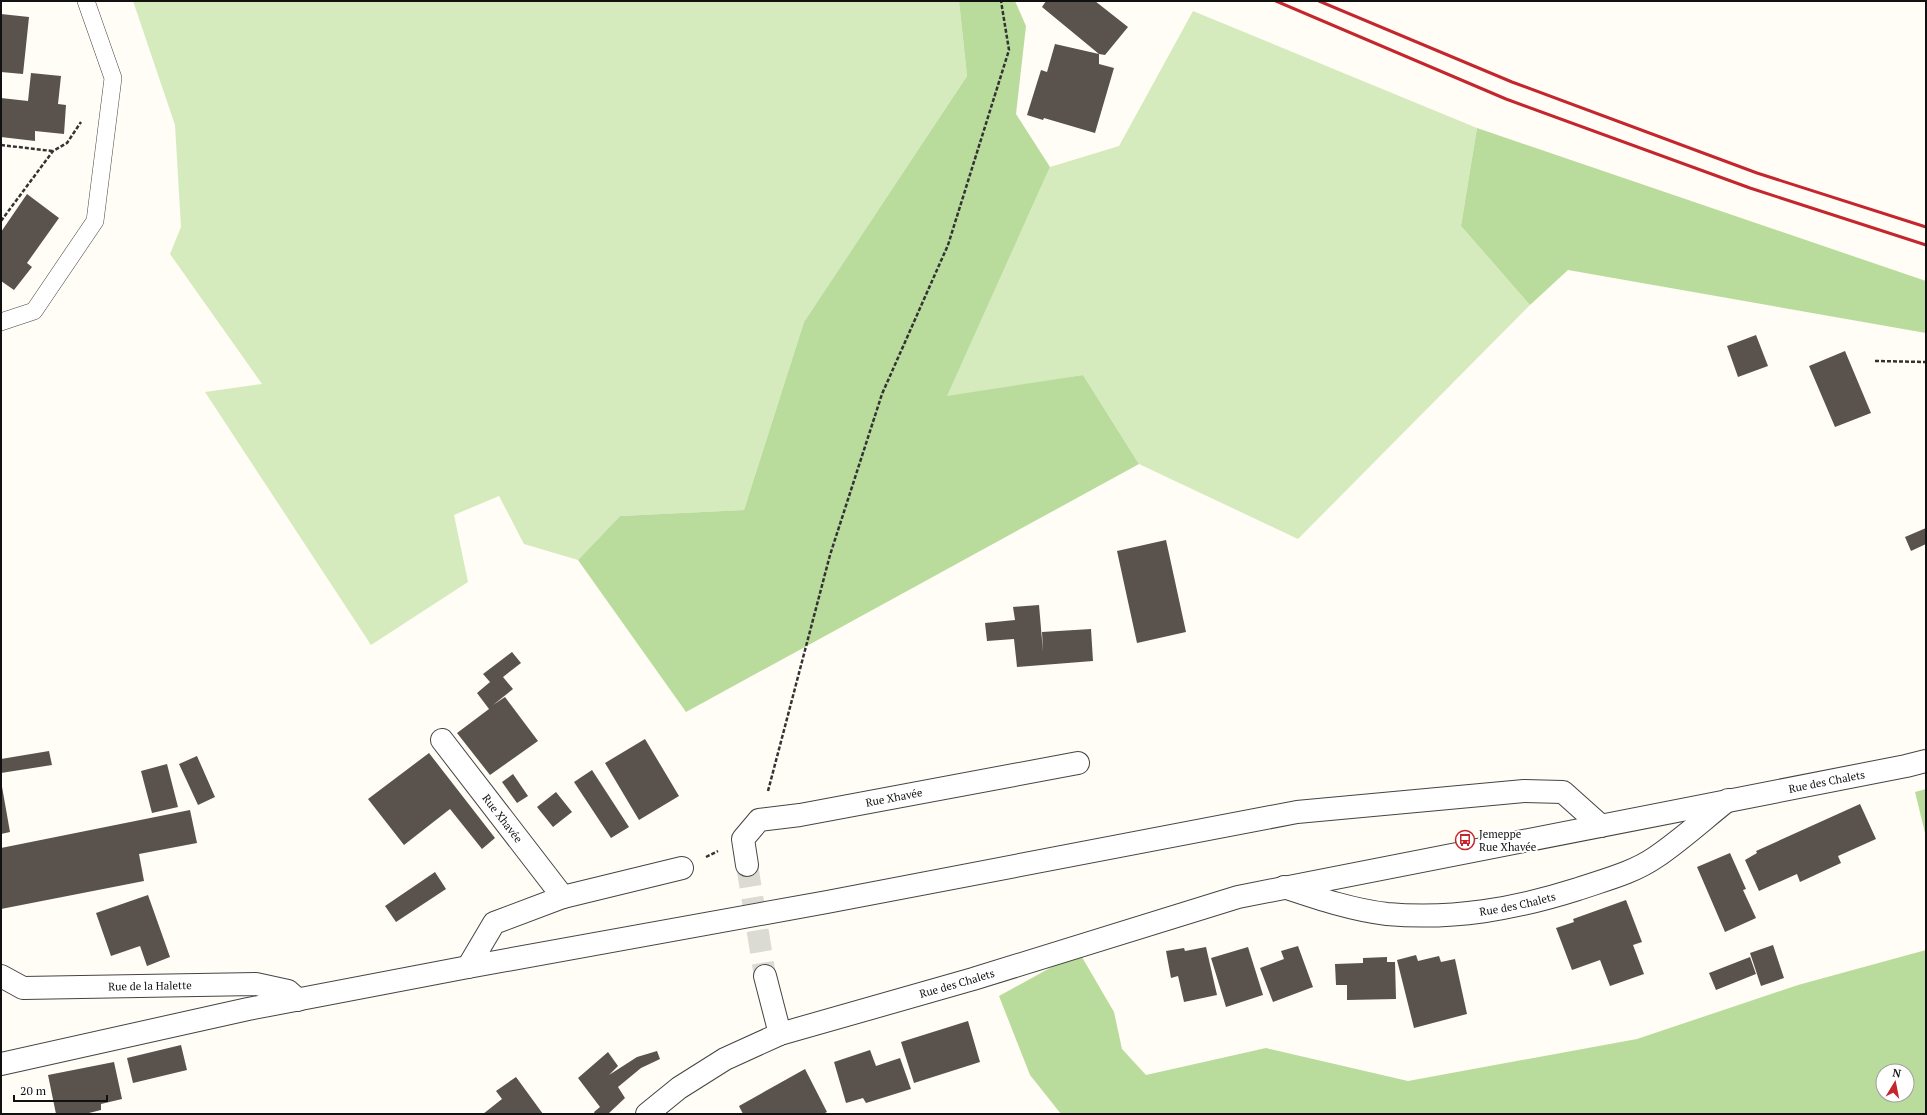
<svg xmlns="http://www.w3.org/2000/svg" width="1927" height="1115" font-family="'PT Serif',serif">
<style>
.green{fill:#d5ebbd}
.forest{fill:#b9dc9c;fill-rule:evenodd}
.building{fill:#5a524d}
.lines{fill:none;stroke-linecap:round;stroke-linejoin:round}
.minor-tunnel{stroke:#dbdad3;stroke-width:22;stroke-dasharray:22 11;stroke-linecap:butt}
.service-casing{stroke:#444;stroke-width:18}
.minor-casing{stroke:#444;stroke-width:24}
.tertiary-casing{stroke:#444;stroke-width:24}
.path{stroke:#333;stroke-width:2.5;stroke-dasharray:4 2;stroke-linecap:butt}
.service{stroke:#fff;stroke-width:17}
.minor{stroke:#fff;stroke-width:22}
.tertiary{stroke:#fff;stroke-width:22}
.rail{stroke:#c4262e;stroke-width:3}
.labels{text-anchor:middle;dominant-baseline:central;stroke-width:4;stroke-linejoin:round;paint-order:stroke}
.street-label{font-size:11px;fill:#111;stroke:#fff}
.poi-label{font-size:11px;fill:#111;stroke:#fff;text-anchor:start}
</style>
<rect width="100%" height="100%" fill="#fffdf5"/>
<path class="green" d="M133 1H959L967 76 804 322 744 510 620 516 578 560 524 544 499 496 454 515 468 582 371 645 205 392 262 384 170 254 181 227 175 125Z
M1193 11 1477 128 1461 226 1530 305 1298 539 1139 464 1083 375 946 397 1050 167 1119 146Z"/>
<path class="forest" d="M959 1H1015L1026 26 1016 114 1050 167 947 396 1083 375 1139 464 686 712 578 560 620 516 744 510 804 322 967 76Z
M1477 128 1926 281V333L1568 270 1530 305 1461 226Z
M1926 789V837L1915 792Z
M1926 950V1114H1061L1030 1075 999 996 1079 952 1114 1012 1122 1049 1146 1075 1266 1048 1408 1081 1637 1039 1798 985ZM1883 1071H1907V1095H1883Z"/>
<path class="building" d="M1046 1H1095L1128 27 1105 55 1099 54V64L1114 68 1095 133 1044 118 1043 120 1027 115 1041 70 1047 72 1055 44 1099 54 1042 7Z
M1 14 29 17 23 74 1 72Z
M31 73 61 76 58 104 66 105 64 134 35 131V141L1 137V98L28 101Z
M27 194 59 218 27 263 32 267 14 290 1 281V232Z
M1756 335 1768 366 1738 377 1727 346Z
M1845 351 1871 413 1835 427 1809 366Z
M1926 528V544L1911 551 1905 537Z
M1166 540 1186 632 1137 643 1117 551Z
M1039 605 1043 652 1042 632 1091 629 1093 661 1017 667 1014 639 987 641 985 623 1015 620 1013 607Z
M512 652 521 663 503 677 513 689 493 705 505 697 538 741 490 775 457 733 489 709 477 693 490 682 483 674Z
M645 739 679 796 639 820 605 763Z
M49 751 52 765 1 773V759Z
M429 753 495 838 482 849 450 809 404 845 368 799Z
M197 756 215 797 198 805 179 764Z
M167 764 178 807 152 813 141 771Z
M592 770 629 827 611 838 574 782Z
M513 774 528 796 517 803 502 782Z
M1 781 10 832 1 834Z
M556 792 572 812 553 827 537 807Z
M1860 804 1876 839 1838 856 1841 863 1800 882 1797 874 1759 891 1745 860 1757 853 1756 851Z
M190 810 197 843 139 854 144 881 1 909V848Z
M1730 853 1746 889 1743 890 1756 918 1725 932 1697 867Z
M435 872 446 889 396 922 385 906Z
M148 895 170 957 147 966 140 946 111 956 96 913Z
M1626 900 1642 942 1633 945 1644 974 1610 986 1600 960 1572 970 1556 928 1574 922 1573 919Z
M1773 945 1784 978 1761 986 1750 953Z
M1298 946 1313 987 1273 1002 1260 968 1284 959 1281 951Z
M1206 947 1217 995 1184 1002 1178 976 1171 978 1166 951 1184 948 1185 951Z
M1248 947 1263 995 1226 1007 1211 958Z
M1416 955 1418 961 1439 956 1441 962 1455 959 1467 1014 1414 1028 1397 960Z
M1387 957V962H1395L1396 999 1347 1000V985H1336L1335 964 1363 963V958Z
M1750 957 1756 974 1716 990 1709 973Z
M968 1021 980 1062 914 1083 901 1042Z
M181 1045 187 1070 133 1083 127 1058Z
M870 1050 876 1066 900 1058 911 1089 866 1103 863 1098 846 1103 834 1062Z
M657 1051 660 1059 641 1068 618 1087 625 1098 608 1114H595L594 1112 600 1107 578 1078 608 1052 618 1066 609 1075 637 1057Z
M114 1062 122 1099 101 1104V1110L85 1114H56L48 1075Z
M805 1069 827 1112 823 1114H743L739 1106Z
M516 1077 543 1114H483L502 1099 496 1091Z"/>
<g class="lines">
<path class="minor-tunnel" d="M747 865 765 976"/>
<defs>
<path id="service" d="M1 322 34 311 95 221 113 78 86 1"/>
<g id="minor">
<path id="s1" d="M442 740 563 897"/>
<path id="s2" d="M747 865 743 839 759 820 800 815 1078 763"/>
<path id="s3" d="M1284 887C1317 898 1352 910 1387 914 1453 920 1515 909 1578 889 1604 880 1633 873 1656 857 1681 840 1704 819 1728 800"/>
<path d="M468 967 494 923 563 897 682 868"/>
<path id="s4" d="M1 976 23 988 256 984 288 991 298 1000"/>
<path d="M765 976 780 1034"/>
<path d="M1 1064 248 1009 468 967 827 902 1297 812 1524 791 1563 792 1601 826"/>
</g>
<g id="tertiary">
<path id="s5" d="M647 1114 679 1088 725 1059 780 1034 973 979 1238 897 1906 766 1926 761"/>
</g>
</defs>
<use href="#service" class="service-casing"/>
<use href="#minor" class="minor-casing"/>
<use href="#tertiary" class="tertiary-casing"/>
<path class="path" d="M1 145 52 151
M1 221 53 151 67 143 81 122
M1875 361 1926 362
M768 791 830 555 882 394 948 245 1009 50 1001 1
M706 857 718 851"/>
<use href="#service" class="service"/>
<use href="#minor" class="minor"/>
<use href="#tertiary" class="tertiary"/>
<path class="rail" d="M1276 1 1506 99 1750 188 1926 245
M1319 1 1512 82 1757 173 1926 227"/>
</g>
<defs>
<symbol id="bus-ring" viewBox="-11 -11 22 22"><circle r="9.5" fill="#fff" stroke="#c4262e" stroke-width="1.5"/><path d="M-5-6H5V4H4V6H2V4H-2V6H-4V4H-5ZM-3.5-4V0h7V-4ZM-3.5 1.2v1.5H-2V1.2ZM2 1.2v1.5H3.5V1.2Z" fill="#c4262e"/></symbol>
</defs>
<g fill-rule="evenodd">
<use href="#bus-ring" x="1454" y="829" width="22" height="22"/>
</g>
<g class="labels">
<g class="street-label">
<text stroke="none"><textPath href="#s5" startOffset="1234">Rue des Chalets</textPath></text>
<text stroke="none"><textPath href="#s2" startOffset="188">Rue Xhavée</textPath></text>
<text stroke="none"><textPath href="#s1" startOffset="99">Rue Xhavée</textPath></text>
<text stroke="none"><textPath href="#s3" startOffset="238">Rue des Chalets</textPath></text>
<text stroke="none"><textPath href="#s5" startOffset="340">Rue des Chalets</textPath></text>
<text stroke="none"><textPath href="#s4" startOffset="152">Rue de la Halette</textPath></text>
</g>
<g class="poi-label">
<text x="1479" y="834">Jemeppe<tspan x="1479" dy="13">Rue Xhavée</tspan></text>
</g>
</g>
<rect width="1927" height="1115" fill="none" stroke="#111111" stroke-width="4"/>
<g transform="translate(1895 1083) rotate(10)"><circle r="19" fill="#ffffff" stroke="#a0a0a0"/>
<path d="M0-3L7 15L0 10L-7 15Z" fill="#c4262e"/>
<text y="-6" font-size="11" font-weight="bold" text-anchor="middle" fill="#111111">N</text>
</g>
<path d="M14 1095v6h93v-6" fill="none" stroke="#111111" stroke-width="2"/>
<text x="20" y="1095" font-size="12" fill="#111111" stroke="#ffffff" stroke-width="3" paint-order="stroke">20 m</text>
</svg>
